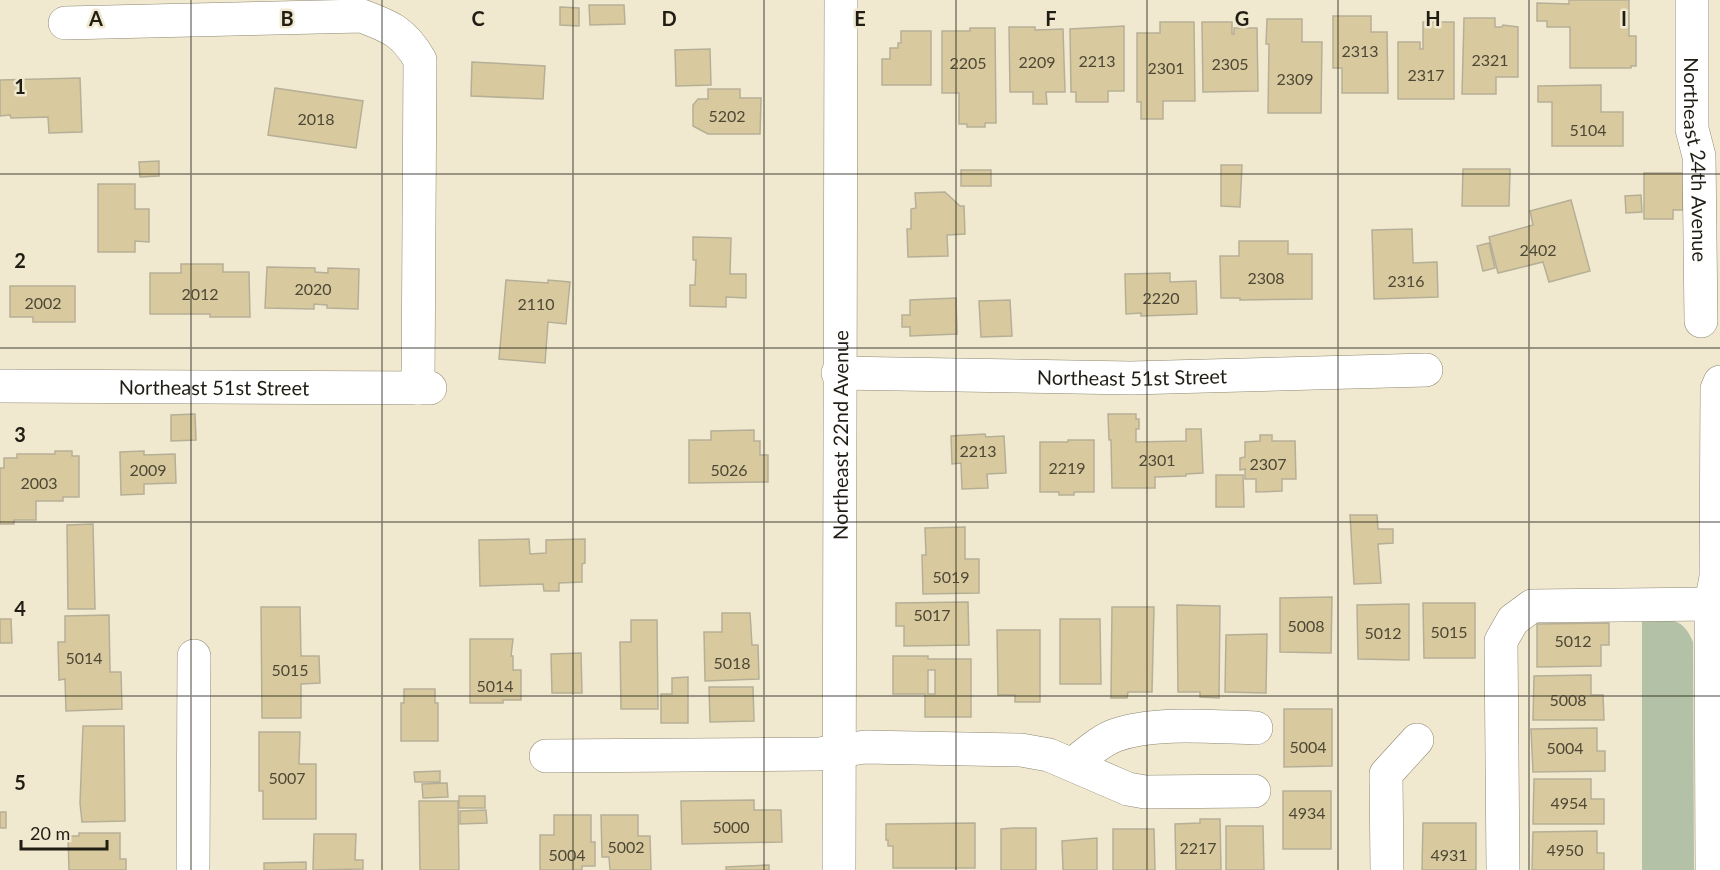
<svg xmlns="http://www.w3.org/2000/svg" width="1720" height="870" font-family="Lato,sans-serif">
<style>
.green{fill:#b3c2a6}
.building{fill:#d8ca9e;stroke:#b6af97;stroke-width:1.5;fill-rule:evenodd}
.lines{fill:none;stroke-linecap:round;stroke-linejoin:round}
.minor-casing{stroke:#8e8771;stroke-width:34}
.minor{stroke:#fff;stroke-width:33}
.grid{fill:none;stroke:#201d14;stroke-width:1.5;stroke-opacity:0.55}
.labels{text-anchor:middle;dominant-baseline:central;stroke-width:5;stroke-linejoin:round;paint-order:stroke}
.number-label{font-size:16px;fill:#4e4836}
.street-label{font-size:20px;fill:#201d14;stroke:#f0e8cf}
.grid-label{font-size:20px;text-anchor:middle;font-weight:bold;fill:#201d14;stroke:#f0e8cf;stroke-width:5;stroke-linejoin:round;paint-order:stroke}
</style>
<rect width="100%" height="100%" fill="#f0e8cf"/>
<path class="green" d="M1642 618C1667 619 1683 616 1693 642L1694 870H1642Z"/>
<path class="building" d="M1569 0H1629V36H1636V66H1631V68H1570V27H1547V21H1537V3L1569 4Z
M589 5H624L625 24 590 25Z
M560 7 579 8V26L560 25Z
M1333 16H1371V32H1387L1388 93H1342V68H1333Z
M1464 18H1495V27H1502L1503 25 1518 27V77H1496V94H1462Z
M1267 19H1302V42H1322L1321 113H1268L1269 44H1266Z
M1160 22H1194L1195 101H1163V119H1141V102H1137V33H1160Z
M1202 22H1232V34H1234V28H1257L1258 91 1203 92Z
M1423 22H1454V99H1398V42H1420V49H1423Z
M1124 26V91H1108V102H1076V92H1071L1070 29Z
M1009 27H1035V30L1063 29 1065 92H1046L1047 104H1033V92H1010Z
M970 28H995L996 123H985V127H967V124H959V93H942V31H970Z
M901 31H931V85H882V59H890V48H898V43H901Z
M710 49 711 85 676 86 675 50Z
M472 62 545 66 543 99 471 96Z
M80 78 82 132 49 133 48 117 11 118 10 115 0 116V80Z
M1601 85V112H1623V146H1552V102H1538V86Z
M275 88 363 101 356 148 268 135Z
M708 89H740V98H761L760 134H708L693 126V105L698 99H708Z
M159 161V176L140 177 139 162Z
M1221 165H1242L1240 207 1221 206Z
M1463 169H1510L1509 206H1462Z
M961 170H991V186H961Z
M1644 173H1683V210H1673V219H1644Z
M98 184H135V209H149V242L135 241V252H98Z
M945 192 960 206H964L965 234 947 235 948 256 908 257 907 229H911V209L916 208 915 193Z
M1641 195 1642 212 1626 213 1625 196Z
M1571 200 1590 271 1549 282 1543 262 1498 273 1489 237 1533 225 1530 211Z
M1412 229 1413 263 1437 262 1438 297 1374 299 1372 230Z
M693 237 731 238 730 274H746V298L726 297V307L690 306V285H695L696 260H693Z
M1239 241H1288V254H1312V299L1240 300V298H1221L1220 256H1239Z
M1489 243 1495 268 1483 271 1477 246Z
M181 264H223V272H249L250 317H210V314H150V273H181Z
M267 267 315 268V272L328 273V268L359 269 358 309 327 308V305L314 304V309L265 308Z
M1170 273V282L1196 281 1197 314 1141 316V313L1126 314 1125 274Z
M506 280 548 283V280L570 282 566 324 548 322 545 363 499 359Z
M10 286H75V322H33V317H10Z
M956 298 957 334 910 336V327H902V315H910V300Z
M1010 300 1012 336 981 337 979 301Z
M195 414 196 440 171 441V415Z
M1108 414H1136V419H1139V429H1136V442L1186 441V429H1201L1203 473 1186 474V476L1155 477V488H1112L1111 440H1109Z
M754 430V441H760V455H768V482L689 483V440H711V431Z
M985 434 986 437 1004 436 1006 473 987 474 988 488 962 489 961 463 952 464 951 436Z
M1260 435H1272V441H1295L1296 479H1282V491L1256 492V479H1245V469L1240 470V458L1245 457V442L1260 441Z
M1068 440H1094V492H1074V495H1059V492H1040V442H1068Z
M55 451H72V456H79V497H63V501H36V520H14V524H0V468H4V458H17V454H55Z
M144 451V455L175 454 176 483 144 484V494L121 495 120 452Z
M1216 475H1243L1244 507H1216Z
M1350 515H1377L1378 529H1393V543L1378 544 1381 583 1354 584Z
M93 524 95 609H68L67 525Z
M965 527V559H979V593L923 594 922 555H926L925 528Z
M529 539 530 554 546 553V540L585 539V563L582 564V582L559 583V591H544L543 584 480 586 479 540Z
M1332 597 1331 653 1280 652V598Z
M968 602 969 645 904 646V626H896V603Z
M1423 603H1475V658H1424Z
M1409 604V660L1358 659 1357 605Z
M1177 605 1220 606 1219 698 1200 697V692H1178Z
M261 607H300L301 656H319L320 683 301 684V718H262Z
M1112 607H1154L1152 692H1128L1127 698H1111Z
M722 613H750L752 645H758L759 679 705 681 704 632H722Z
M109 615 110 672H121L122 709 66 711 65 679 59 680 58 642H65V616Z
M0 619H11L12 643H0Z
M1060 619H1100L1101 684H1060Z
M631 620H657L658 709H621L620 642H631Z
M1609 623V645H1601V666L1537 667V624Z
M997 630H1040V702H1015V695H998Z
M1267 634 1266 693 1225 692 1226 635Z
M470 639H513L511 656H513V670H521V700H503V703H470Z
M581 653 582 693H552L551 654Z
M893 656H928V659H971V717H925V694H893ZM928 670H935V694H928Z
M1591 675V695H1603L1604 720H1533L1534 676Z
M688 677V723H661V694H672V678Z
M709 687H753L754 721 710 722Z
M404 689H435V703H438V741H401V703H404Z
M1284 709H1332V766L1284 767Z
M83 726H124L125 821 82 822 80 803Z
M1597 728V751H1605V771L1533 772 1531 729Z
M259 732H300L299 764H316V819H263V791H259Z
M440 771V782H415L414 772Z
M1534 779H1591V799H1604V824H1533Z
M447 783 448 797 423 798 422 784Z
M1283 791H1331V849H1283Z
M459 796H485V808H459Z
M754 800V810H781L782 842 682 844 681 801Z
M419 801H458L459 870H420Z
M486 810 487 823 460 824V811Z
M0 812H6V828H0Z
M554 815H591V842H595V866H582V870H540V835H554Z
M601 815H638V836H650L651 870H610L609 857H602Z
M1200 819H1220L1221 870H1176L1175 824 1200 823Z
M975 823V868H893V846H888V840H886V824Z
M1423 823H1476V870H1422Z
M1226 826H1263L1264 870H1226Z
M1014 828H1036V870H1001V829Z
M1113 829H1154L1155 870H1113Z
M1597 831V853H1604V870H1532L1533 832Z
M79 833H120V859H126V870H69L68 836H79Z
M314 834H356L355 860H363V869L313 870Z
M1097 838V870H1063L1062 841Z
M306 862V870H264V863Z
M769 865V870H726V867Z"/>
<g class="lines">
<defs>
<g id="minor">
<path id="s1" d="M1692 0V129L1699 156 1701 321"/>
<path d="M65 23 362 16C391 27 404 32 420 60L418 388"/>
<path id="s2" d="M838 373 1131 378 1426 370"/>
<path id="s3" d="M0 386 430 388"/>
<path d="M546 756 819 754 865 747 1021 750 1049 755 1128 789 1145 792 1254 791"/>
<path d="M1073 764C1086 754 1101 740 1116 735 1155 721 1214 727 1256 728"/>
<path d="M193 870 194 656"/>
<path id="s4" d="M839 870 841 0"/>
<path d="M1387 870 1386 774 1417 740"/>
<path d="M1503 870 1501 641 1513 620 1532 606 1711 604"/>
<path d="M1712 870 1711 604 1716 577 1717 389 1720 382"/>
</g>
</defs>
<use href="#minor" class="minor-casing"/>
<use href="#minor" class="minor"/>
</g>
<path class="grid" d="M191 0V870M382 0V870M573 0V870M764 0V870M956 0V870M1147 0V870M1338 0V870M1529 0V870M0 174H1720M0 348H1720M0 522H1720M0 696H1720"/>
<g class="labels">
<g class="number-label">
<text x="1360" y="50">2313</text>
<text x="1490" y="59">2321</text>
<text x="1097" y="60">2213</text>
<text x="1037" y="61">2209</text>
<text x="968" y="62">2205</text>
<text x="1230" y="63">2305</text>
<text x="1166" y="67">2301</text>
<text x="1426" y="74">2317</text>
<text x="1295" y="78">2309</text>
<text x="727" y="115">5202</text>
<text x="316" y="118">2018</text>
<text x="1588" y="129">5104</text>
<text x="1538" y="249">2402</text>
<text x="1266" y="277">2308</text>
<text x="1406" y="280">2316</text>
<text x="313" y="288">2020</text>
<text x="200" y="293">2012</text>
<text x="1161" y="297">2220</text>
<text x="43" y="302">2002</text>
<text x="536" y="303">2110</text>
<text x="978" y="450">2213</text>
<text x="1157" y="459">2301</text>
<text x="1268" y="463">2307</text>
<text x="1067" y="467">2219</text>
<text x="148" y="469">2009</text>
<text x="729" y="469">5026</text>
<text x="39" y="482">2003</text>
<text x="951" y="576">5019</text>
<text x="932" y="614">5017</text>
<text x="1306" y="625">5008</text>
<text x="1449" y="631">5015</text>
<text x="1383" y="632">5012</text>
<text x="1573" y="640">5012</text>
<text x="84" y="657">5014</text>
<text x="732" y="662">5018</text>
<text x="290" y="669">5015</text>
<text x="495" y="685">5014</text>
<text x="1568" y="699">5008</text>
<text x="1308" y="746">5004</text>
<text x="1565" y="747">5004</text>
<text x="287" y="777">5007</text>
<text x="1569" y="802">4954</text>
<text x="1307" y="812">4934</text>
<text x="731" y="826">5000</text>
<text x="626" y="846">5002</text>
<text x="1198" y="847">2217</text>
<text x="1565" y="849">4950</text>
<text x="567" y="854">5004</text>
<text x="1449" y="854">4931</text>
</g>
<g class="street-label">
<text stroke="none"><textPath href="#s1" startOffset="160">Northeast 24th Avenue</textPath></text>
<text stroke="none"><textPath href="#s2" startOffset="294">Northeast 51st Street</textPath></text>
<text stroke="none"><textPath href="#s3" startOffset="214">Northeast 51st Street</textPath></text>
<text stroke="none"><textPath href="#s4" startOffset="435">Northeast 22nd Avenue</textPath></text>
</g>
</g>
<g class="grid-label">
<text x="96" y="26">A</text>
<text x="287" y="26">B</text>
<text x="478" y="26">C</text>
<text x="669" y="26">D</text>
<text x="860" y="26">E</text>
<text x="1051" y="26">F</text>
<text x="1242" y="26">G</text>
<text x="1433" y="26">H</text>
<text x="1624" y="26">I</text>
<text x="20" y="94">1</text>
<text x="20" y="268">2</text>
<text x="20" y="442">3</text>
<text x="20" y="616">4</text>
<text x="20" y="790">5</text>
</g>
<path d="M21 840v9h86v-9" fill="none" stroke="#201d14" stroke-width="3"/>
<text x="30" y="840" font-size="18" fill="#201d14" stroke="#f0e8cf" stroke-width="4.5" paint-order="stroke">20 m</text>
</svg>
